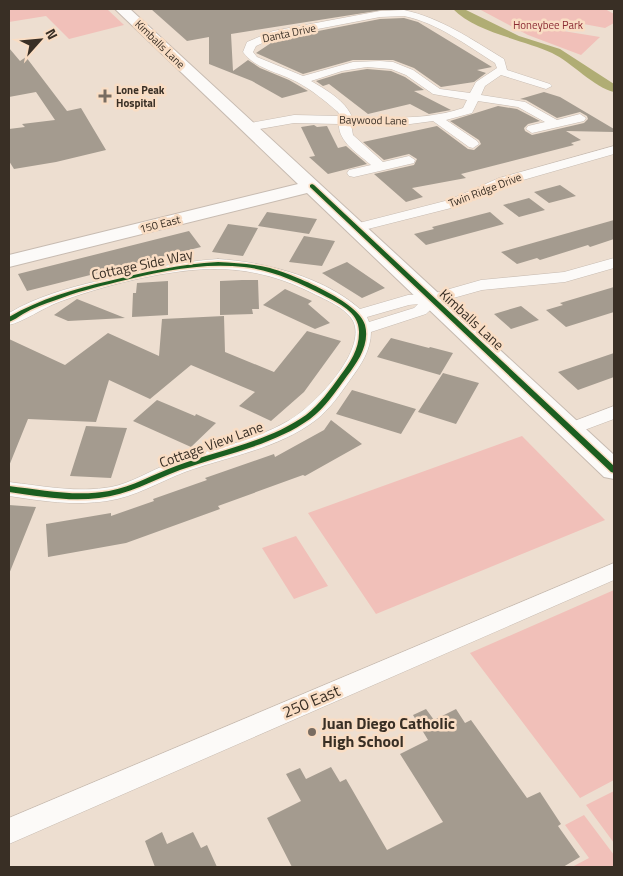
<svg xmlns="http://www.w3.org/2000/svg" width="623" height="876" font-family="'Titillium Web',sans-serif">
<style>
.green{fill:#f1c0b9}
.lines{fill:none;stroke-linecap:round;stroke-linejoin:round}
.canal{fill:#b0ad74;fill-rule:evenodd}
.building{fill:#a49b8f}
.street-casing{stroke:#c7bbb1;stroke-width:1}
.secondary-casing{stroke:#c7bbb1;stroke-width:2}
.street{fill:#fcfaf8;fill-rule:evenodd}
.secondary{fill:#fcfaf8;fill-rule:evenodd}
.cycleway-casing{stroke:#f9ddc4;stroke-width:3}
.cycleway{fill:#1b5e20;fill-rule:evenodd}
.poi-dot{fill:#786c61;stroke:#f9ddc4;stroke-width:2}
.labels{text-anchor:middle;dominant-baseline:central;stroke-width:5;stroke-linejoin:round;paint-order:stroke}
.far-park-label{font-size:11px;fill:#8c2c34;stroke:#f9ddc4}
.far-street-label{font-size:11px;fill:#392f25;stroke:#f9ddc4}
.far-poi-label{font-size:11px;font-weight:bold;fill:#392f25;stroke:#f9ddc4;text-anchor:start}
.street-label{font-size:14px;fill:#392f25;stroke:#f9ddc4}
.near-street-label{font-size:16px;fill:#392f25;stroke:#f9ddc4}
.near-poi-label{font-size:16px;font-weight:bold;fill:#392f25;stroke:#f9ddc4;text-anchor:start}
</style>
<rect width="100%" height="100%" fill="#edded0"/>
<path class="green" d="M9 9H107L124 25 69 39 46 16 9 22Z
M479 9H605L614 14V23L605 28 573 22 563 31 600 37 581 55 528 35Z
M522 436 605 520 376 614 308 513Z
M296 536 328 586 294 599 262 548Z
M614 590V780L580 798 470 653Z
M614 791V843L586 805Z
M584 815 614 855V867H572L589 858 565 825Z"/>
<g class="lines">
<path class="canal" d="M453 9H464L519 36 560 49 614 84V92C595 88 571 62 552 53 524 40 475 32 453 9Z"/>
</g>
<path class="building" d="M151 9H389L231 34 233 71 248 60 260 68 289 80 308 91 282 98 252 81 209 64V37L187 41Z
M404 18 418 22 492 67 477 70 486 73 474 82 441 87 414 68 393 60H353L303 74 256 53 277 39 380 19Z
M9 48 20 61 26 57 67 111 81 108 106 150 56 162 14 169 9 161V129L25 127 22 124 55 120 36 92 9 97Z
M367 69 391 71 405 77 424 90 414 91 451 110 429 114 410 104 368 114 329 84 323 86 316 81 342 73Z
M544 92 560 97 614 129V132L566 131 581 140 571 143 574 145 461 174 466 178 412 188 423 197 406 202 374 174 414 165 417 159 409 154 384 160 363 142 437 126 468 149 474 150 481 144 479 140 450 121 498 106 517 109 540 121 528 124 524 128 525 131 532 135 584 123 588 119 587 116 580 112 557 118 526 100 520 99Z
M314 125 317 127 327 126 338 148 346 146 367 164 328 174 309 157 315 156 301 127Z
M560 185 576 196 549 203 534 192Z
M529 198 545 210 519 217 503 205Z
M267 212 317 219 309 234 258 226Z
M490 212 504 224 426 245 414 234 434 229 432 227Z
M614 220V239L590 247 588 245 540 260 537 258 517 264 501 252Z
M228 224 258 228 243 256 212 252Z
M189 231 201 247 27 291 18 274Z
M304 236 335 241 322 266 289 262Z
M347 262 385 288 362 298 322 273Z
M242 280H258L259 309H252L253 314 220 315V281Z
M168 281V315L132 317 133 293H136L137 283Z
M614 287V312L566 327 546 310 563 305 560 303Z
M285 289 312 301 308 304 330 323 315 329 263 305Z
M77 299 125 318 68 321 54 315Z
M521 306 539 320 511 329 494 314Z
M224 316 225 352 274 372 307 331 341 341 304 392 271 421 239 406 255 392 191 365 150 399 109 380 96 422 28 419 9 466V339L65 365 108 333 159 356 162 319Z
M391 338 429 348 430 347 453 353 440 375 377 357Z
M614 353V377L578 390 558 372Z
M443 373 479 383 456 424 418 412Z
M352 390 416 409 401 434 336 414Z
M157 400 195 416 196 414 216 423 191 447 133 421Z
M331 420 362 444 305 476 303 475 218 506 220 509 126 543 48 557 46 524 111 513V516L154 501 153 499 207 480 205 478 274 454 275 457 324 430Z
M86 426 127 428 111 478 70 476Z
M9 505 36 507 9 574Z
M426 709 434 720 456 709 465 723 471 720 527 798 540 792 561 824 558 826 580 857 563 867H292L267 818 301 801 286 774 300 768 306 779 331 767 340 782 346 779 387 850 443 822 400 754 428 740 413 715Z
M162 832 167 844 193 832 201 848 207 845 217 867H155L145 841Z"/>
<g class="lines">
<defs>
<path id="street" d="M404 10C441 18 471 39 504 59L507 70 550 84 552 86 546 89 501 75 485 86 481 95 525 102 557 120 580 114 586 118 584 121 532 133 526 129 528 126 545 122 518 107 478 101 472 113 446 120 477 141 479 144 473 148 469 147 433 121 395 126 351 124 353 135 383 162 409 156 415 160 414 163 354 177 349 176 347 173 349 170 371 165C359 154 338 142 339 124L294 123 249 131 245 130 243 127 245 124 294 115 340 116 338 112C325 101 312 90 297 82 279 72 255 69 243 52L247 42 273 31 380 11ZM404 16C438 23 466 45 495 63L497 68 476 82 470 93 440 89 413 70 393 62 380 61 353 62 303 76 257 57 253 52 256 46 276 37 380 17ZM367 67 391 69 406 75 433 94 467 100 463 108C428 120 388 118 352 117 346 101 325 89 311 81L342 71Z
M614 146V154L509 184 459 206 356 232 351 231 349 228 351 225 449 200 499 178Z
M218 259C265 262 324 277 360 309L408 295 432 294 481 280 564 272 614 258V268L565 282 482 290 439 302 426 314 371 332C371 350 361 365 350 380 340 394 330 409 316 420 278 449 229 456 185 472 159 482 135 497 107 501 74 506 41 501 9 496V482C42 486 78 493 111 487 131 483 150 471 170 463 209 449 252 442 288 421 312 408 368 351 353 321 346 308 326 300 314 294 275 274 237 266 193 270 150 274 99 287 59 302 43 308 23 322 9 325V313C36 297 67 288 98 281 138 270 177 262 218 259ZM418 304 414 308 369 322 367 317 409 305Z
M614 406V419L571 435 564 433 562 429 564 425Z
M614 563V580L9 844V818Z"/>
<path id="secondary" d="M115 9H130L614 455V479L604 477 307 193 9 267V255L298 184Z"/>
</defs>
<use href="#street" class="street-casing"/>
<use href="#secondary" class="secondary-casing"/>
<use href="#street" class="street"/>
<use href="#secondary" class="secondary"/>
<defs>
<path id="cycleway" d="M312 184 314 185 614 466V473L611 472 310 187V185Z
M218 262C236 263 253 264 270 268 292 274 360 302 365 325 370 344 358 362 347 376 336 391 325 408 310 419 272 446 224 454 180 470 153 480 128 495 99 498 69 502 38 496 9 492V486C42 490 76 497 109 491 132 487 154 474 176 466 219 450 268 442 306 415 320 404 330 390 340 376 350 363 359 349 359 333 360 312 338 303 323 295 298 282 272 270 244 267 201 262 158 272 117 282 97 287 76 292 56 300 44 304 33 308 23 314 18 317 14 320 9 322V317C40 299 74 289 109 281 145 272 181 264 218 262Z"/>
</defs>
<use href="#cycleway" class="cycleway-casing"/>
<use href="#cycleway" class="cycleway"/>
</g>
<g class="poi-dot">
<path d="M102.5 88.5h5v5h5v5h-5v5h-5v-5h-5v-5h5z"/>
<circle cx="312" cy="732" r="5"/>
</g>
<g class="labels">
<g class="far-park-label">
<text x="548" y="25">Honeybee Park</text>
</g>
<g class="far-street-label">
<text transform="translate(289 33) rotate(-12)">Danta Drive</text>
<text transform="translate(160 44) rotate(44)">Kimballs Lane</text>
<text transform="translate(373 120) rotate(1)">Baywood Lane</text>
<text transform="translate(485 190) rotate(-21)">Twin Ridge Drive</text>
<text transform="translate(160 224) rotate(-14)">150 East</text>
</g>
<g class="far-poi-label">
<text x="116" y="90">Lone Peak<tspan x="116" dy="13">Hospital</tspan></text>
</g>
<g class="street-label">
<text transform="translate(142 264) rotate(-12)">Cottage Side Way</text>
<text transform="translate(472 319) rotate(43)">Kimballs Lane</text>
<text transform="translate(211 444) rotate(-20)">Cottage View Lane</text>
</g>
<g class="near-street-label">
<text transform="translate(311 701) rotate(-23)">250 East</text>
</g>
<g class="near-poi-label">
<text x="322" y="723">Juan Diego Catholic<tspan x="322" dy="18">High School</tspan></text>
</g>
</g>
<rect width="623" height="876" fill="none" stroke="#392f25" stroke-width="20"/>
<g transform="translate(40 40) rotate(63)" stroke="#f9ddc4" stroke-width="4" paint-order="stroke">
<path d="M0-4L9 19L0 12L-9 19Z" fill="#392f25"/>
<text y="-8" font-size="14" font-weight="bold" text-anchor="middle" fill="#392f25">N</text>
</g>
</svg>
